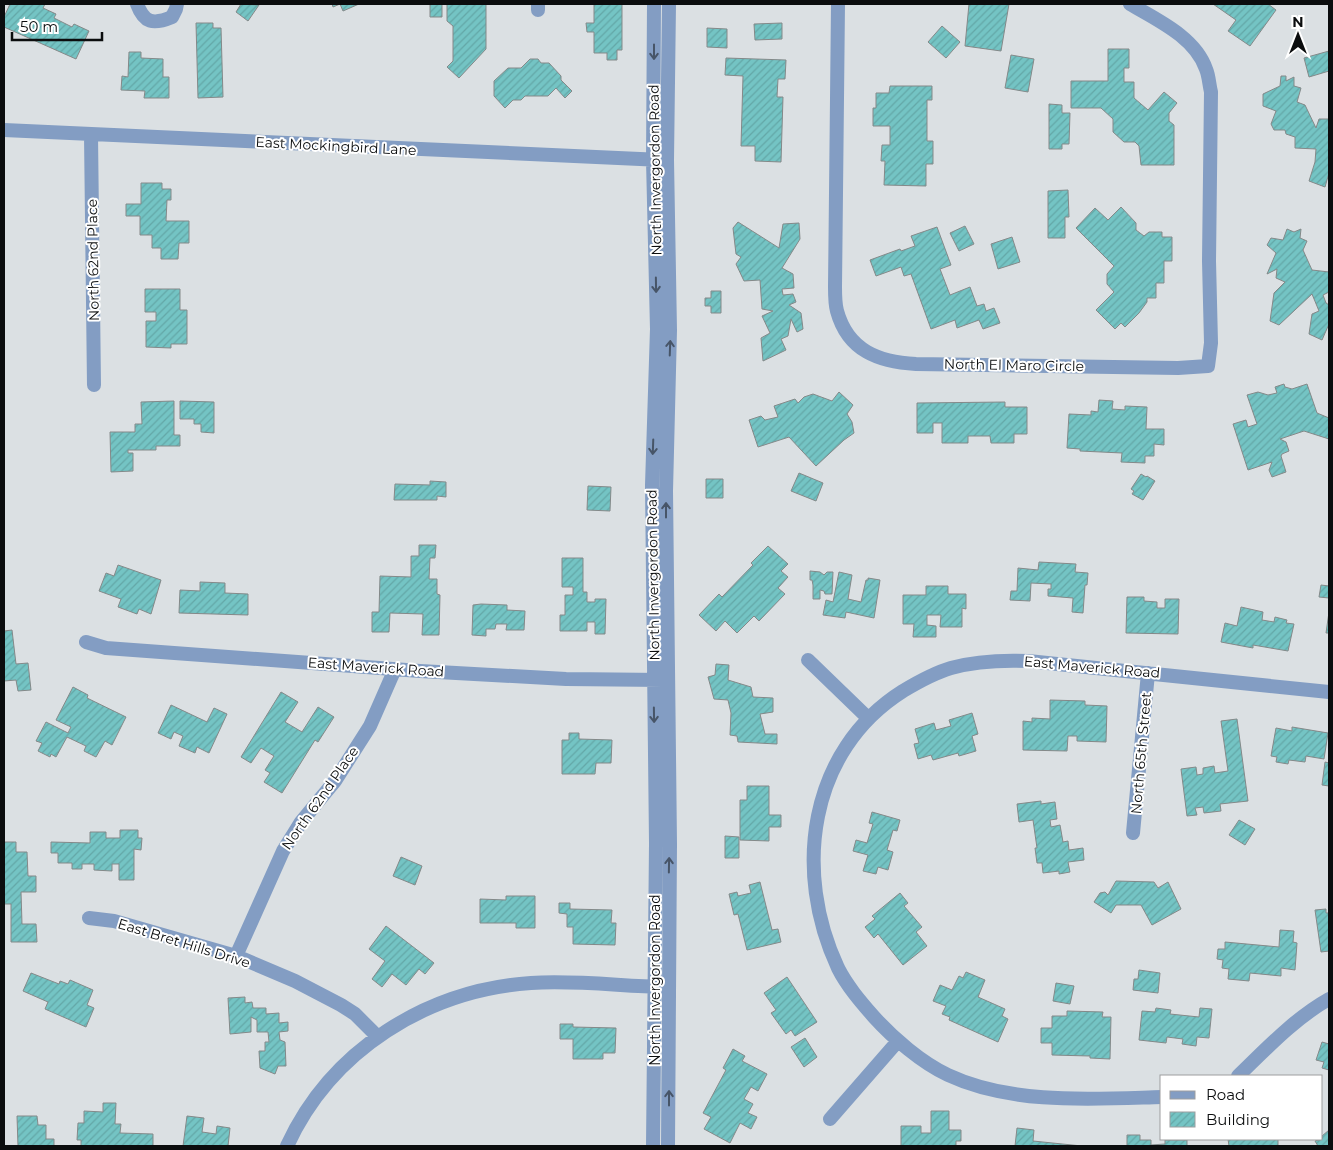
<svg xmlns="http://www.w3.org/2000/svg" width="1333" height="1150" font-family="Montserrat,sans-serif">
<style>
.building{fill:url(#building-hatch);stroke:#848989}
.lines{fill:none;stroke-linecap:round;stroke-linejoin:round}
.minor{stroke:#839dc3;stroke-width:14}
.oneway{stroke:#475568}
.labels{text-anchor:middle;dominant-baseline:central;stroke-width:4;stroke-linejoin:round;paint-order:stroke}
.street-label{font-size:14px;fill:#0b0d0e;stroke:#fff}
</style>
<defs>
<pattern id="building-hatch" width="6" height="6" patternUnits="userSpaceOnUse" patternTransform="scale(1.25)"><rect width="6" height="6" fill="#74c4c4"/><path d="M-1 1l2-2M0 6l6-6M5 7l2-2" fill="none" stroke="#63a7a7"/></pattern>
</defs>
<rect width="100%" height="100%" fill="#dbe0e3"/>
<path class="building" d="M10 4H45L43 8 56 14 54 18 72 27 74 24 89 31 76 59 4 27V17Z
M241 4 259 5 248 21 236 12Z
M332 4H359L343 11 340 4 333 7Z
M430 4H442V17H430Z
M447 4H486V49L459 78 447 67 453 61V26L447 21Z
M594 4H622V50H617V60H607V53H594V32H587L586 23H594Z
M969 4H1009L1001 51 965 46Z
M1213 4H1268L1276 10 1250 46 1228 31 1236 20Z
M196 23H213V28H221L223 97 198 98Z
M782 23V39L755 40 754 24Z
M942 26 960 42 946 58 928 42Z
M707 28 727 29V48L707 47Z
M1108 49H1129V68H1124V82H1134V98L1148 110 1164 92 1177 103 1169 113V121L1174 125V165H1141L1139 146 1135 142H1124L1113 132V119L1101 108H1071V81H1108Z
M1329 51V71L1309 77 1304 58Z
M129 52H141V58L163 59V77H169V98H144L145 91 121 90 122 76 128 77Z
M1011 55 1034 59 1028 92 1005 88Z
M726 58 786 60 785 79H778L777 97H783L781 162 755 161V146H741L743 76 725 75Z
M530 59H538L541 63H549L561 76V80L572 91 565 98 556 88 548 96H525L521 100H513L505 108 494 96V81L508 68H521Z
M1281 76H1286V81L1294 77V86L1301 88 1297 102 1305 105 1316 128 1319 119H1329V173L1325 187 1309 181 1315 162 1316 149 1295 148V137L1286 134 1285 130H1274L1271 124 1276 111 1263 106V94L1280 86Z
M890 86H932V100H927V141H933V164H926V186L884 185 885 161H881L882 145H890V126H873V108H876V93H889Z
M1049 104 1062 105V113H1070L1069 144H1062V149H1049Z
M141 183H162V189H171V200H167L166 221H189V243H179L178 259H161V248H152V235H140V216H126V204H141Z
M1068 190 1069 217H1065V238H1048V191Z
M1121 207 1136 223V230L1144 236 1149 232H1162V237H1172V261H1164V283H1156V298H1147V302L1139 313 1125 327 1121 323 1115 329 1096 310 1114 292 1107 284V274L1114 266 1076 228 1095 208 1108 220Z
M738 222 779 248 783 224 799 223 800 239 782 268 793 274 794 288 782 289 783 295 793 294 796 302 789 305 801 313 803 329 797 332 791 319 788 336 781 339 786 350 763 361 761 338 770 333 762 316 773 311 762 309 760 280 744 281 736 264 741 257 736 254 733 228Z
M965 226 974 244 959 251 950 233Z
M937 227 951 265 940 269 950 295 970 287 977 306 984 304 986 311 994 308 1000 323 983 329 979 320 957 328 955 320 931 329 911 274 904 276 901 267 876 276 870 260 900 249 901 251 915 246 911 236Z
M1287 229 1294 232 1301 229 1300 238 1307 241 1303 250 1312 270 1329 272V292L1323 295 1326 303 1329 305V324L1322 340 1309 334 1312 314 1319 311 1312 294 1279 325 1270 321 1274 293 1285 282 1276 278 1277 269 1267 274 1276 253 1267 245 1271 238 1283 240Z
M1012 237 1020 262 998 269 991 244Z
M145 289H180V310H187V344H171V348L146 347V321H156V312H145Z
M711 291H721V313H711V306H705V298H711Z
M1284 384 1285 387 1292 389 1307 384 1317 413 1329 418V439L1304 431 1280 439 1286 442 1289 451 1282 454 1281 456 1286 472 1272 477 1269 470 1272 462 1248 470 1233 424 1246 420 1248 427 1257 424 1247 395 1258 392 1268 395 1277 393 1275 387Z
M839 392 853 405 847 414 852 422 854 433 844 440 816 466 789 437 758 447 749 420 761 416 765 420 778 417 774 406 795 399 798 403 804 397 813 394 832 401Z
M1099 400 1113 401 1112 409 1125 410V406L1147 407 1146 429H1164V445L1154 444V456H1145V463L1121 462 1122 453 1080 451V449L1067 448 1069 414 1091 415V411L1098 412Z
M174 401V435H180V446H156V450H128V453H133V471L111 472 110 432H135V424H142L141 402Z
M180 401 214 402V433L201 432V424H194V419H180Z
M1005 402V407H1027V434H1014V443H991L990 436H968V443H942V423H933V433H917V403Z
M799 473 823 483 816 501 791 491Z
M1141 474 1146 477 1147 476 1155 481 1143 500 1132 494 1134 491 1131 489Z
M706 479H723V498H706Z
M430 481 446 482V497L437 496V500H394L395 484 430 485Z
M588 486 611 487 610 511 587 510Z
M419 545H436L435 558H430L429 579H437V594L440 595 439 635H422L423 614 390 613 389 632H372V612H379L380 576 411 577V556H419Z
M768 546 788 564 781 571 788 577 778 588 785 594 759 621 754 616 737 633 725 621 716 631 699 615 719 594 722 597 753 565 751 563Z
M562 558H583V592H587V602H595V599H606L605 634H595V622H587V631H560V615H565V595H573V587H562Z
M1039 562 1076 564 1075 572 1088 573 1087 585H1085L1083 613 1072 612 1073 598 1048 596V589H1051V584L1031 583 1030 601 1010 600 1011 591H1017L1018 568 1038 570Z
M118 565 161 580 151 614 139 609 137 614 118 607 121 599 99 591 106 573 114 576Z
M810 571 820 572 824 575 827 572H833L832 594H825L824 591 820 590V599H813V585L812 580H810Z
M839 572 852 575 848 599 861 602 866 580H868V578L880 580 874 618 846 612 845 618 823 615 826 600 833 602Z
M200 582 225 583V593L248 594V615L179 613 180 590 200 591Z
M1321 585 1329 586V598L1319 597Z
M926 586H948V594H966V609L962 608V627H940L941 615H927V625L936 626V637H913L914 624H903V595H926Z
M1127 597H1144V601L1157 602V608H1165V599H1179L1178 634 1126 633Z
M481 604 507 605V610L525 611 524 630H506L507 624H496L495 629H486V636L472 635 473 605Z
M1241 607 1263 612 1262 620 1274 622 1275 617 1287 620 1286 623 1294 624 1288 651 1253 645V648L1221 642 1225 623 1237 626Z
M1329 612V633H1326Z
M12 630 16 664 28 663 31 690 18 691 16 680 4 681V631Z
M716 664 729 665 728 680 751 687 753 697 773 698V712L760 714 765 734H777V744L738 742 737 736 730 735 731 713 728 700 714 699 708 677 715 675Z
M73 687 88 695 87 698 126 717 112 745 105 741 96 757 84 751 86 746 67 737 56 757 51 754 50 757 38 751 42 743 36 741 46 722 68 733 71 727 56 720Z
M281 692 298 702 285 722 302 732 318 707 334 717 318 742 315 740 282 793 264 782 270 773 265 770 274 756 261 748 251 763 241 757Z
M1050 700 1085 701V705L1107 706 1106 742 1077 741V736H1068L1067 751 1023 750V721L1032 722V718L1050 719Z
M171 705 207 722 214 708 227 714 209 753 197 747 195 753 179 746 183 736 174 732 171 739 158 733Z
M972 713 978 734 972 736 976 751 959 756 958 753 933 760 931 755 918 759 914 744 919 743 915 729 934 723 936 730 951 726 949 720Z
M1237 719 1248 801 1220 804 1221 811 1204 813 1203 807 1195 808 1197 815 1187 816 1181 769 1196 767 1197 775 1203 774V768L1214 766 1215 773 1228 771 1221 721Z
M1292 727 1328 733 1324 759 1306 756 1305 762 1289 760 1288 764 1276 762 1277 757 1271 756 1276 728 1292 731Z
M569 733H579V739L612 740 611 763H596L595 774H562V740H569Z
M1325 762 1329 763V786L1322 785Z
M747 786H769V815H781V827H769V841L740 840V800H747Z
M1041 801V804L1055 802 1057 819 1050 820 1051 827 1060 825 1063 842 1068 841 1069 850 1083 848 1084 860 1068 862 1070 872 1059 874V871L1043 873 1042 863H1037L1035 848H1037L1033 820 1019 822 1017 804Z
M872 812 900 820 897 831 893 830 887 850 893 852 888 870 878 867 876 874 863 871 868 855 853 851 856 840 867 843 873 824 869 823Z
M1239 820 1255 829 1245 845 1229 835Z
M120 830H138V838H142L141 850 134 849V880H119V864H112V871L94 870V864H82V869H72V863H58V853H51V842L90 843V832H106V838H120Z
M725 836 739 837V858H725Z
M4 842H16V852H27L28 876H36V892H21L22 924H36L37 942H11V904H4Z
M401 857 422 866 415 885 393 876Z
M1116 881 1154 882 1158 888 1168 882 1181 909 1152 925 1141 905H1116L1111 913 1094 902 1100 893 1105 892 1108 895Z
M760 882 772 930 778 929 781 942 747 950 738 914 734 915 729 894 737 892 738 896 751 893 749 885Z
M900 893 908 903 904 906 922 927 916 932 927 946 903 965 878 934 874 938 865 927 875 919 872 916Z
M506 896H535V928H516V923H480V899L506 900Z
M559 903H570V909L612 910 611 923H616L615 945 573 944V927H567V914L559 913Z
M1326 909V913H1329V951L1321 952 1315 910Z
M386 926 434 963 425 974 419 969 406 985 392 974 382 987 372 979 385 961 369 949Z
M1280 930 1294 931 1293 942 1297 943 1295 970 1281 968V976L1250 973 1249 981 1228 979 1229 969 1222 968 1223 960 1217 959 1218 949H1225V942L1279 947Z
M1139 970 1160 973 1158 993 1133 990 1134 979H1138Z
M966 972 985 980 978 997 1005 1009 1002 1016 1008 1019 998 1042 949 1020 950 1017 942 1014 946 1006 933 1001 940 985 952 990 959 976 963 978Z
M31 973 59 984 60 981 68 984 70 980 93 990 87 1005 94 1008 86 1027 45 1009 48 1002 23 991Z
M787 977 817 1022 795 1036 791 1030 786 1034 771 1013 776 1010 764 993Z
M1056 983 1074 986 1070 1004 1053 1001Z
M245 997V1003L252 1002 253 1008H266V1014L279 1013V1023L288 1022V1031L279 1032 280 1040 285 1042 286 1066H278L275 1074 260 1068 259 1051H265V1042H269L268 1032H257V1020L251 1017V1032L230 1034 228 998Z
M1156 1008 1171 1010 1170 1014 1199 1017 1200 1008 1212 1009 1209 1038 1197 1037 1196 1046 1182 1044 1183 1039 1167 1037 1166 1043 1139 1040 1142 1011 1155 1012Z
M1067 1011 1103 1012 1102 1017H1111L1110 1059 1090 1058V1056L1052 1055V1043H1041V1028H1052V1016H1067Z
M560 1024H573V1027L616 1028 615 1053H603V1059H573V1039H560Z
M805 1038 817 1057 804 1067 791 1047Z
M1322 1042 1329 1044V1070L1322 1068 1324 1062 1316 1060Z
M733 1049 745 1056 742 1061 767 1074 758 1091 751 1087 744 1099 753 1104 748 1113 757 1117 751 1129 740 1123 730 1143 704 1129 711 1117 703 1113 726 1070 723 1068Z
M103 1103H116L115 1124H121L120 1133 153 1134V1146H81V1140H77L78 1123H84V1111L103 1112Z
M931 1111H949V1130H961V1141H956V1146H901V1126H921V1133H931Z
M17 1116H37L38 1125H46V1139H54V1146H18Z
M187 1116 204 1118 202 1132 216 1134 217 1126 230 1128 228 1146H183Z
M1017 1128 1034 1130 1033 1141 1082 1146H1015Z
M1329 1130V1146H1318L1315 1141 1322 1139V1136Z
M1127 1135H1140V1140H1151V1145L1165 1144V1140H1187V1146H1127Z
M1228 1139H1278V1146H1229Z"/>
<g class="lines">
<path class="minor" d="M137 4C144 23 153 25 172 17L176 9 177 4
M538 4V10
M838 4 835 287C835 295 835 304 837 311 848 351 879 362 916 364L1178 368 1208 366 1211 343 1209 261 1211 92C1209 84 1209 76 1206 69 1195 37 1157 20 1130 4
M4 130 662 160
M91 135 94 385
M86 642 106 648 420 671 566 679 663 680
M808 660 868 718
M1133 833 1148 673
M89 918 114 921 236 956 295 981 341 1005 355 1014 378 1037
M236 956 283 851 301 822 335 781 370 726 395 669
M1238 1076C1266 1049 1295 1018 1329 999
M1162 1097C1093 1099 1012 1105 948 1075 922 1063 893 1038 874 1017 861 1002 847 986 838 968 793 872 808 751 903 691 918 682 934 673 951 668 976 661 1002 660 1028 661L1329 692
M830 1119 898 1041
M287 1146C331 1050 427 990 531 983 575 980 620 986 664 987
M653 1146 656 843 652 485 657 329 653 160 654 4
M668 1146 670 844 666 491 670 330 667 160 669 4"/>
</g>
<defs><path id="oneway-shaft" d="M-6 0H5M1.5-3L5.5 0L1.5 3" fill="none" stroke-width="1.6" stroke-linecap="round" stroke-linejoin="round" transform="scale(1.25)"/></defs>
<g class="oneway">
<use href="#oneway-shaft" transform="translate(654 52) rotate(90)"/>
<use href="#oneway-shaft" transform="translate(656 285) rotate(89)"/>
<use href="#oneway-shaft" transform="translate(670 348) rotate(-88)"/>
<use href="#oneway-shaft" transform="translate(653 447) rotate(92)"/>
<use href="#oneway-shaft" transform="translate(666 510) rotate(-90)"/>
<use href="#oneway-shaft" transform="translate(654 715) rotate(89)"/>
<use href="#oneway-shaft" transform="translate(669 865) rotate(-89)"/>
<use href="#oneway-shaft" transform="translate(669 1098) rotate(-90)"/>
</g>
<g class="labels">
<g class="street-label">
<text transform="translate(336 146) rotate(3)">East Mockingbird Lane</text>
<text transform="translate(655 170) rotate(-91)">North Invergordon Road</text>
<text transform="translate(93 260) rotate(-91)">North 62nd Place</text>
<text transform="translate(1014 365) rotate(1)">North El Maro Circle</text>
<text transform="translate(653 575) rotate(-91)">North Invergordon Road</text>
<text transform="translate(376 667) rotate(4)">East Maverick Road</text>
<text transform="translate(1092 667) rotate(5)">East Maverick Road</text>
<text transform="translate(1141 753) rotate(-85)">North 65th Street</text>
<text transform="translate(320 798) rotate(-55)">North 62nd Place</text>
<text transform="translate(184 943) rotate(17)">East Bret Hills Drive</text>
<text transform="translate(655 980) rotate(-90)">North Invergordon Road</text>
</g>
</g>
<rect width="1333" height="1150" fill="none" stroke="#0b0d0e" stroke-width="10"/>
<rect x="1160" y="1075" width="162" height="65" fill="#ffffff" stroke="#9d9e9f"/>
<rect x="1170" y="1091" width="25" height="8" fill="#839dc3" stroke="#9d9e9f"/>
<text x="1206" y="1100" font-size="15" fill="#0b0d0e">Road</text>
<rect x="1170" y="1112" width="25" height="15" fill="url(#building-hatch)" stroke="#9d9e9f"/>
<text x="1206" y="1125" font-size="15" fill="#0b0d0e">Building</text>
<g transform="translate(1298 35)" stroke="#ffffff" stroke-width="4" paint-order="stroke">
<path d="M0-4L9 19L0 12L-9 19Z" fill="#0b0d0e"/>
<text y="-8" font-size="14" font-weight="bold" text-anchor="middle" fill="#0b0d0e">N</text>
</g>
<path d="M12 32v8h90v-8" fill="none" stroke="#0b0d0e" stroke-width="2.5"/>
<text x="20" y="32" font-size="15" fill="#0b0d0e" stroke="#ffffff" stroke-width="4" paint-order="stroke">50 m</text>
</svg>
